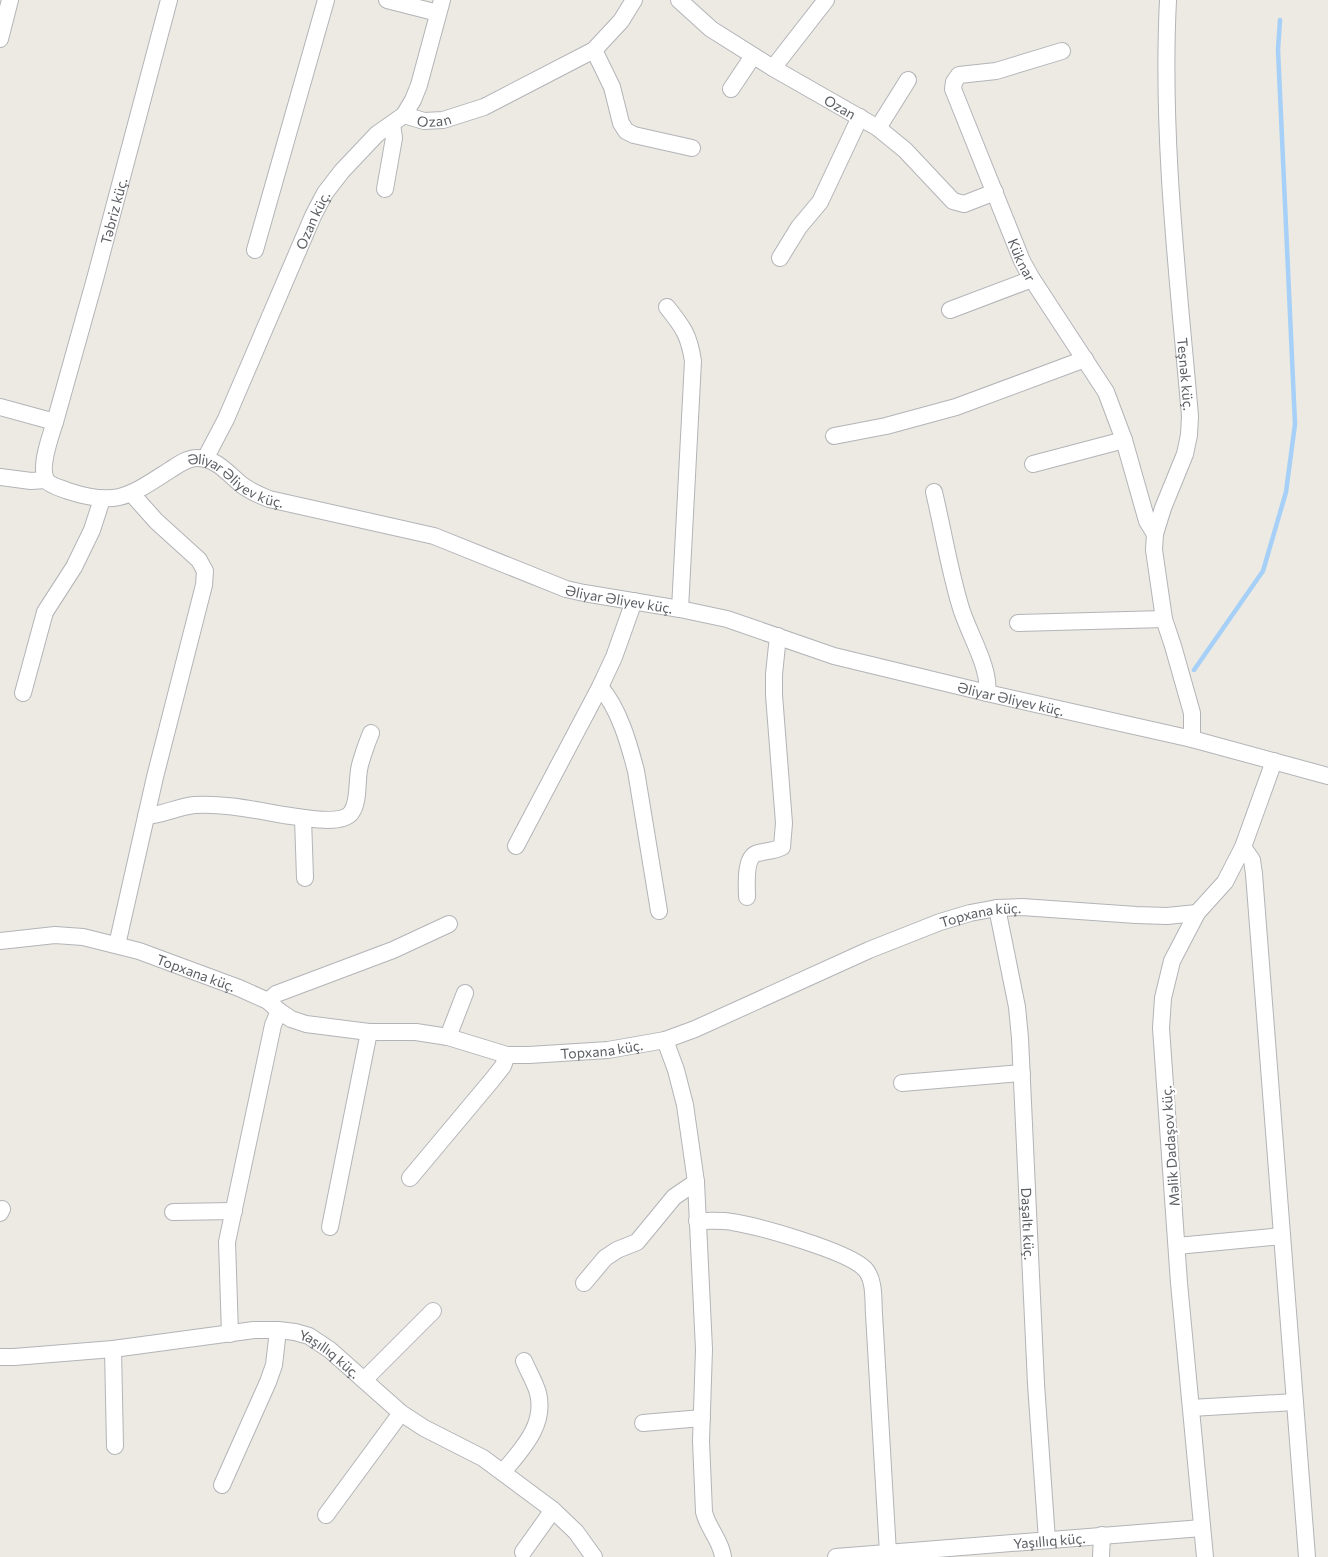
<svg xmlns="http://www.w3.org/2000/svg" width="1328" height="1557" font-family="Commissioner,sans-serif">
<style>
.lines{fill:none;stroke-linecap:round;stroke-linejoin:round}
.stream{stroke:#a6d0f8;stroke-width:4.5}
.minor-casing{stroke:#b3b4b8;stroke-width:18}
.minor{stroke:#fff;stroke-width:16}
.labels{text-anchor:middle;dominant-baseline:central;stroke-width:4.5;stroke-linejoin:round;paint-order:stroke}
.street-label{font-size:14px;fill:#5a5d62;stroke:#fff}
</style>
<rect width="100%" height="100%" fill="#eceae2"/>
<g class="lines">
<path class="stream" d="M1194 670 1263 571 1286 492 1295 424 1278 50 1280 20"/>
<defs>
<g id="minor">
<path d="M387 0 438 13"/>
<path id="s1" d="M679 0 711 29 773 68 878 128 905 150 953 201 964 204 995 192"/>
<path id="s2" d="M1168 0C1161 139 1178 277 1190 416L1189 435 1185 454 1163 508 1155 534 1154 550 1164 619 1173 646 1192 713V739"/>
<path d="M0 39 10 0"/>
<path d="M594 50 612 87 621 123 626 131 634 135 692 148"/>
<path id="s3" d="M1062 51 996 71 959 75 954 82 953 89 1022 261 1032 279 1106 392 1124 440 1147 521 1155 534"/>
<path d="M773 68 826 0"/>
<path d="M731 89 753 56"/>
<path id="s4" d="M404 115 424 121 443 120 484 107 594 50 621 21 634 0"/>
<path d="M878 128 908 80"/>
<path d="M385 189 394 138 392 124"/>
<path d="M255 250 326 0"/>
<path d="M780 258 799 227 820 202 860 117"/>
<path d="M667 307C683 327 689 335 693 361L680 609"/>
<path d="M950 310 1032 279"/>
<path id="s5" d="M0 407 55 422C51 435 38 469 47 481 51 486 61 488 68 491 117 507 129 496 170 470 178 465 187 458 197 458 217 458 228 474 242 485 250 491 259 495 269 499L434 536 566 589 584 593 680 609 727 619 834 656 987 693 1192 739 1328 776"/>
<path id="s6" d="M55 422 95 279 169 0"/>
<path d="M834 436 886 426 956 407 1085 359"/>
<path id="s7" d="M205 459 226 419 313 216 325 193 342 171 377 134 404 115 413 100 419 85 442 0"/>
<path d="M1033 464 1124 440"/>
<path d="M0 477 31 481 46 480"/>
<path d="M934 492C943 530 949 568 960 605 967 631 991 668 987 693"/>
<path d="M1018 623 1164 619"/>
<path d="M600 687C619 708 629 744 636 771L659 911"/>
<path d="M23 693 45 612 74 567 92 530 102 499"/>
<path d="M146 816C162 815 177 807 194 805 224 803 255 810 284 815 299 817 341 826 351 813 360 801 356 780 360 765 363 754 367 743 371 733"/>
<path d="M303 818 305 878"/>
<path d="M516 846 600 687 614 657 634 601"/>
<path d="M1243 847 1252 860 1254 874 1307 1557"/>
<path d="M747 897C747 886 744 856 758 853 766 851 774 851 782 847L784 823 774 695V674L778 636"/>
<path id="s8" d="M997 908 1017 1007 1020 1038 1036 1384 1047 1540"/>
<path id="s9" d="M0 941 55 935 83 937 139 951 239 988 268 1001 279 1011 291 1019 306 1024 369 1032H416L448 1037 507 1055H529L608 1050 665 1040 695 1029 869 950 940 922 970 913 997 908 1022 907 1136 915 1167 916 1197 913"/>
<path d="M117 945 155 777 204 585 205 571 199 560 156 521 132 494"/>
<path d="M268 1001 276 994 393 950 449 924"/>
<path d="M448 1037 465 993"/>
<path d="M665 1040 676 1070 685 1105 696 1182 704 1349 701 1441 704 1512C708 1529 721 1540 723 1557"/>
<path d="M902 1083 1022 1073"/>
<path d="M410 1178 492 1080 503 1066 507 1055"/>
<path d="M173 1212 234 1211"/>
<path d="M0 1213 2 1209"/>
<path d="M697 1221C708 1221 721 1220 732 1222 758 1226 848 1251 865 1269 875 1280 873 1300 874 1314L888 1553"/>
<path d="M330 1227 369 1032"/>
<path d="M1177 1246 1282 1236"/>
<path d="M584 1283 605 1258 617 1250 637 1242 674 1197 696 1182"/>
<path d="M230 1334 227 1242 273 1025 279 1011"/>
<path d="M113 1349 115 1446"/>
<path id="s10" d="M0 1357H14L113 1349 254 1330H278L295 1332 309 1336 330 1350 401 1413 424 1428 483 1458 553 1510 576 1532 594 1557"/>
<path d="M364 1380 433 1311"/>
<path d="M1191 1408 1295 1402"/>
<path d="M643 1423 702 1418"/>
<path d="M503 1472C522 1449 546 1425 538 1393 535 1382 528 1371 524 1361"/>
<path d="M222 1485 268 1382 274 1365 278 1330"/>
<path d="M326 1515 401 1413"/>
<path d="M523 1552 553 1510"/>
<path id="s11" d="M836 1557C958 1548 1080 1537 1202 1528"/>
<path d="M1101 1557 1102 1535"/>
<path d="M1205 1557 1179 1283 1161 1028 1163 998 1172 961 1197 913 1225 882 1243 847 1274 761"/>
</g>
</defs>
<use href="#minor" class="minor-casing"/>
<use href="#minor" class="minor"/>
</g>
<g class="labels">
<g class="street-label">
<text stroke="none"><textPath href="#s1" startOffset="194">Ozan</textPath></text>
<text stroke="none"><textPath href="#s4" startOffset="31">Ozan</textPath></text>
<text stroke="none"><textPath href="#s6" startOffset="219">Təbriz küç.</textPath></text>
<text stroke="none"><textPath href="#s7" startOffset="262">Ozan küç.</textPath></text>
<text stroke="none"><textPath href="#s3" startOffset="306">Küknar</textPath></text>
<text stroke="none"><textPath href="#s2" startOffset="375">Teşnək küç.</textPath></text>
<text stroke="none"><textPath href="#s5" startOffset="326">Əliyar Əliyev küç.</textPath></text>
<text stroke="none"><textPath href="#s5" startOffset="731">Əliyar Əliyev küç.</textPath></text>
<text stroke="none"><textPath href="#s5" startOffset="1136">Əliyar Əliyev küç.</textPath></text>
<text stroke="none"><textPath href="#s9" startOffset="1029">Topxana küç.</textPath></text>
<text stroke="none"><textPath href="#s9" startOffset="202">Topxana küç.</textPath></text>
<text stroke="none"><textPath href="#s9" startOffset="624">Topxana küç.</textPath></text>
<text transform="translate(1170 1146) rotate(-94)">Məlik Dadaşov küç.</text>
<text stroke="none"><textPath href="#s8" startOffset="318">Daşaltı küç.</textPath></text>
<text stroke="none"><textPath href="#s10" startOffset="338">Yaşıllıq küç.</textPath></text>
<text stroke="none"><textPath href="#s11" startOffset="214">Yaşıllıq küç.</textPath></text>
</g>
</g>
</svg>
